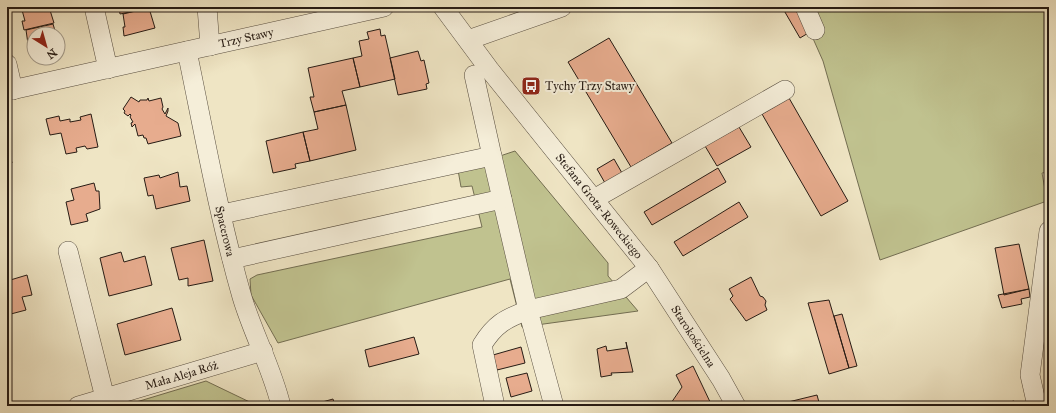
<svg xmlns="http://www.w3.org/2000/svg" width="1056" height="413" font-family="'IM FELL Great Primer',serif">
<style>
.green{fill:#c0c28f;stroke:#736e52}
.building{fill:#e7ac8e;stroke:#261b14}
.lines{fill:none;stroke-linecap:round;stroke-linejoin:round}
.minor-casing{stroke:#584e40;stroke-width:20}
.minor{stroke:#f5eed9;stroke-width:19}
.labels{text-anchor:middle;dominant-baseline:central;stroke-width:4;stroke-linejoin:round;paint-order:stroke}
.street-label{font-size:12px;fill:#261b14;stroke:#f5eed9}
.poi-label{font-size:12px;fill:#261b14;stroke:#f5eed9;text-anchor:start}
</style>
<rect width="100%" height="100%" fill="#efe5c4"/>
<filter id="stains"><feTurbulence type="fractalNoise" baseFrequency=".005" numOctaves="4"/><feColorMatrix values="0 0 0 0 .2 0 0 0 0 .09 0 0 0 0 .02 0 0 0 .5 -.17"/></filter>
<radialGradient id="worn" r=".72"><stop offset=".6" stop-color="#630" stop-opacity="0"/><stop offset="1" stop-color="#630" stop-opacity=".3"/></radialGradient>
<path class="green" d="M799 7H1049V172L1042 173 1047 201 880 260 823 61Z
M515 151 608 263V276L638 311 522 327 510 279 278 343 251 295 250 279 257 275 482 227 472 186 461 187 458 170Z
M206 381 258 406H123Z"/>
<path class="building" d="M33 7H49L54 23 24 30 22 21H25L22 10Z
M119 7H150V8L120 14Z
M782 7H801L810 32 800 38Z
M149 8 155 28 124 36 123 27H125L123 14Z
M53 24 56 34H34V49L29 51 26 30Z
M380 29 381 36 385 35 395 79 360 87 353 58 362 56 359 41 369 39 367 32Z
M609 38 672 143 631 167 568 62Z
M418 51 421 61 424 60 429 83 426 84 427 89 398 95 390 58Z
M353 58 360 87 342 91 346 105 314 112 310 97H314L308 68Z
M131 97 139 102 140 100H147L148 98 149 101 161 98 163 107 162 109 165 114 168 108V111L166 116 178 123 181 136 148 144 146 138H144L143 135 138 136 135 124 132 127 131 123 133 122 130 117 131 115 130 114 128 116 124 113 125 111 123 109Z
M789 98 848 201 821 216 762 114Z
M346 105 356 150 310 161 303 132 318 129 314 112Z
M91 114 98 147 87 149 85 146 76 148 77 152 66 154 61 133 50 135 46 119 59 116 60 121 70 119V122L81 120 80 117Z
M739 127 751 147 717 166 705 146Z
M303 132 310 161 295 164 296 168 273 173 266 141Z
M7 154 10 155 12 163 7 168 9 173 7 174Z
M614 159 622 173 605 183 597 169Z
M718 168 726 182 652 225 644 212Z
M178 172 180 187 187 186 190 201 156 209 153 195 148 196 144 178 159 175 160 178Z
M94 183 96 191H99L100 209 86 214 88 221 71 225 66 202 74 200 71 189Z
M739 202 748 217 683 256 674 242Z
M204 240 213 281 188 286V278L179 280 171 248Z
M1019 244 1029 289 1004 295 995 248Z
M121 252 124 262 145 256 152 285 109 296 100 258Z
M27 275 32 295 22 297 26 310 7 315V281Z
M751 277 760 296 763 297 766 301 765 305 767 310 746 321 730 299 733 296 729 289Z
M1029 289 1030 297 1021 299 1022 304 1002 308 998 295Z
M829 300 849 368 829 374 808 303Z
M172 308 181 340 125 355 117 324Z
M842 314 857 366 849 368 834 316Z
M414 337 419 354 369 367 365 350Z
M626 342 633 372 611 373 612 375 601 377 597 349 606 346 607 351 627 348Z
M521 347 525 363 497 370 493 355Z
M693 366 712 406H669L682 387 676 375Z
M527 373 532 391 511 397 506 378Z
M817 395 820 406H780V404Z
M333 399 335 406H308Z
M1014 401 1015 406 1022 404 1023 406H993Z"/>
<g class="lines">
<defs>
<g id="minor">
<path d="M94 7 108 69"/>
<path d="M207 7 210 46"/>
<path id="s1" d="M443 7 489 69 649 268 721 379 736 406"/>
<path d="M805 7 815 30"/>
<path d="M468 40 562 7"/>
<path id="s2" d="M187 51C204 133 219 217 242 297 253 334 272 368 281 406"/>
<path d="M7 64 13 90"/>
<path d="M474 75 492 156"/>
<path id="s3" d="M7 91 384 7"/>
<path d="M594 199 785 90"/>
<path d="M222 214 492 156 528 310C505 319 495 324 482 345L495 406"/>
<path d="M68 251 105 398"/>
<path d="M232 259 502 199"/>
<path id="s4" d="M78 406 263 351"/>
<path d="M554 406 528 310 621 289 649 268"/>
<path d="M1037 406 1030 375 1049 231"/>
</g>
</defs>
<use href="#minor" class="minor-casing"/>
<use href="#minor" class="minor"/>
</g>
<defs>
<symbol id="bus-square" viewBox="-11 -11 22 22"><rect x="-9" y="-9" width="18" height="18" rx="4" fill="#8f2418" stroke="#f5eed9"/><path d="M-5-6H5V4H4V6H2V4H-2V6H-4V4H-5ZM-3.5-4V0h7V-4ZM-3.5 1.2v1.5H-2V1.2ZM2 1.2v1.5H3.5V1.2Z" fill="#fff"/></symbol>
</defs>
<g fill-rule="evenodd">
<use href="#bus-square" x="520" y="75" width="22" height="22"/>
</g>
<g class="labels">
<g class="street-label">
<text stroke="none"><textPath href="#s3" startOffset="245">Trzy Stawy</textPath></text>
<text stroke="none"><textPath href="#s1" startOffset="253">Stefana Grota-Roweckiego</textPath></text>
<text stroke="none"><textPath href="#s2" startOffset="184">Spacerowa</textPath></text>
<text stroke="none"><textPath href="#s1" startOffset="414">Starokościelna</textPath></text>
<text stroke="none"><textPath href="#s4" startOffset="108">Mała Aleja Róż</textPath></text>
</g>
<g class="poi-label">
<text x="545" y="86">Tychy Trzy Stawy</text>
</g>
</g>
<rect width="1056" height="413" fill="none" stroke="#efe5c4" stroke-width="24"/>
<rect x="8" y="8" width="1040" height="397" fill="none" stroke="#261b14" stroke-width="2"/>
<rect x="12" y="12" width="1032" height="389" fill="none" stroke="#261b14"/>
<g transform="translate(46 46) rotate(143)"><circle r="19" fill="#f5eed9" stroke="#a29a8a"/>
<path d="M0-3L7 15L0 10L-7 15Z" fill="#8f2418"/>
<text y="-6" font-size="11" font-weight="bold" text-anchor="middle" fill="#261b14">N</text>
</g>
<rect width="100%" height="100%" filter="url(#stains)"/>
<rect width="100%" height="100%" fill="url(#worn)"/>
</svg>
